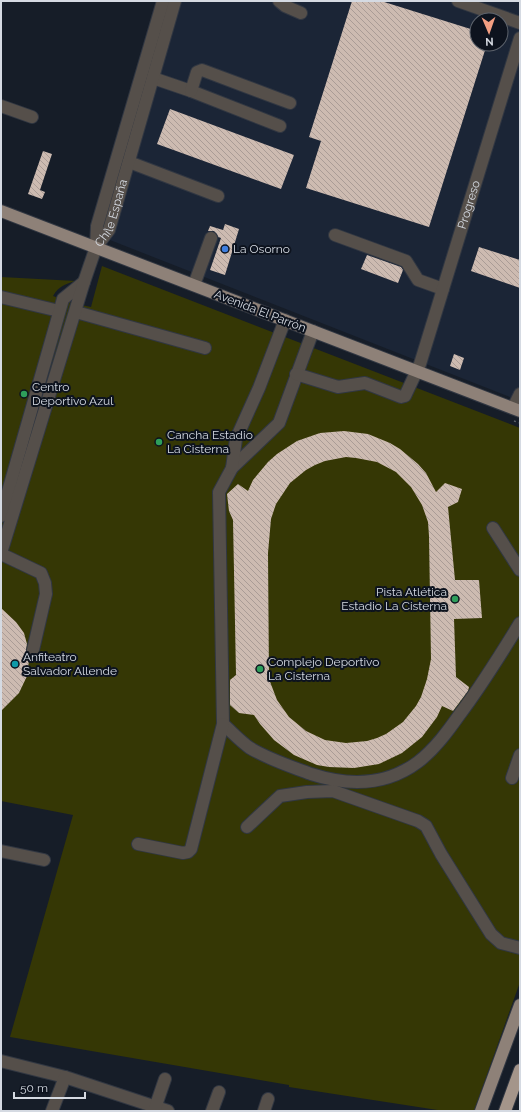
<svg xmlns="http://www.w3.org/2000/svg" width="521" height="1112" font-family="Raleway,sans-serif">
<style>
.built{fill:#1b2536;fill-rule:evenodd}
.green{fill:#353705}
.building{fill:url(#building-back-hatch);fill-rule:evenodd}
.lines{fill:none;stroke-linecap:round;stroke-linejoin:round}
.minor-casing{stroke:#313742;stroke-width:14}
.major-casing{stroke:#313742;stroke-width:14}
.highway-casing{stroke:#313742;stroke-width:14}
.path{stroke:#5b616b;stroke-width:1.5;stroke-dasharray:2 3;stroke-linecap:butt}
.minor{stroke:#554f4a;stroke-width:12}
.major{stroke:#8e8178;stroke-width:12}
.highway{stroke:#a4958a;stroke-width:12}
.shop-dot{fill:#3f7fe0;stroke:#0d131e;stroke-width:1.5}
.leisure-dot{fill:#2e9e5b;stroke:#0d131e;stroke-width:1.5}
.culture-dot{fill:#0f9aa8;stroke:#0d131e;stroke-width:1.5}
.labels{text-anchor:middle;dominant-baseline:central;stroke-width:4;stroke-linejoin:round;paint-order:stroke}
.street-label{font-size:12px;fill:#d5dae2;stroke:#0d131e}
.poi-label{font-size:12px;fill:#d5dae2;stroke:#0d131e;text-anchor:start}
</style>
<defs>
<pattern id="building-back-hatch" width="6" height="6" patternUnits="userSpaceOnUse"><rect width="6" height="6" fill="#cdbbb1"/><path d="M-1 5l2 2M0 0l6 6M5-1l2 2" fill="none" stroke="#aa9c96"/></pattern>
</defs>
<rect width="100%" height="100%" fill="#161d28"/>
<path class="built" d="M179 1H520V401L110 240ZM477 20H501V44H477Z"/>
<path class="green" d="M102 266 520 428V982L474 1111H444L289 1087V1085L10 1037 73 815 1 801V277L76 281C65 284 59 286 53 296L72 303 91 307Z"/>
<path class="building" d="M352 1H381L477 31V44H487L429 227 306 188 321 141 309 137Z
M170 109 294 155 281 189 157 144Z
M43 151 52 154 40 190 45 192 42 199 28 194Z
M225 224 239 229 225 275 210 270 221 238 218 237 217 234 214 231H208L210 226 223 230Z
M479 247 520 260V288L471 271Z
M367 255 401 267 403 270 398 283 361 269Z
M454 354 464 358 460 370 450 366Z
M344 431 368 434 390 443 400 449 418 464 426 473 436 492 445 483 462 489 458 502 448 507 455 580H479L482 618 454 619 456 677 469 687 468 691 453 711 442 706 437 717 422 737 402 753 379 764 354 768 329 767 317 765 294 755 274 740 260 724 254 715 239 713 230 705V680L236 675 233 520 229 511 227 494 238 484 248 491 253 480 268 462 277 454 297 441 320 433ZM346 457 356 458 377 462 396 472 411 487 422 505 428 522 429 536 431 659 427 679 421 697 416 706 403 722 386 734 377 738 367 741 346 743 325 740 306 731 289 717 277 700 269 679 268 553 271 519 276 504 290 483 306 470 315 465 325 461Z
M1 608 16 622 24 633 27 644 26 652 29 656 28 674 19 693 1 711Z"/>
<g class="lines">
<defs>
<g id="minor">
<path d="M279 1 285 6 301 13"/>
<path d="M458 1 520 23"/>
<path d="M153 78 191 91 280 126"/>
<path d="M191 91 197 72 202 70 290 103"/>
<path d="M1 106 32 117"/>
<path d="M129 162 218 196"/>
<path d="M335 235 406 261 418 280 443 289"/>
<path id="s1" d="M96 247 109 230 175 1"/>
<path d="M194 285 211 238"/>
<path d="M1 297 59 311"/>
<path d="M76 312 205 348"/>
<path d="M313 331 279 423 232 468 219 492 223 724C232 732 240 741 250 748 270 760 290 766 311 774 348 786 386 786 418 762 435 749 448 731 460 714 482 685 501 654 520 623"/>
<path id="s2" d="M296 374 338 387 365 383 401 397 405 396 420 364 520 38"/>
<path d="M513 408 520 394"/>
<path d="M232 468 236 439 259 388 285 320"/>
<path d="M1 516 63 299 84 282"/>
<path d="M493 528 520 570"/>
<path d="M1 553 84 282 96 247 97 226 163 1"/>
<path d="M1 554 41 573 45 583 46 594 33 650"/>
<path d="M512 778 520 755"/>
<path d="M247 827 280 796 307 792 333 791 418 821 426 826 441 854 491 934 501 943 520 948"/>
<path d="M138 844 183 853 188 852 191 849 223 724"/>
<path d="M1 851 44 860"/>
<path d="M1 1061 65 1077 168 1111"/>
<path d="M52 1111 65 1077"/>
<path d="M154 1111 165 1079"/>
<path d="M212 1111 219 1092"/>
<path d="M264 1111 268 1099"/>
</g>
<path id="major" d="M1 211 520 411
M481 1111 520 1005"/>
<path id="highway" d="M505 1111 520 1070"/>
</defs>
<use href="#minor" class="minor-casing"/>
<use href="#major" class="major-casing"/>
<use href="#highway" class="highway-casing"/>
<path class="path" d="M514 421 520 423"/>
<use href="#minor" class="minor"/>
<use href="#major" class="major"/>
<use href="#highway" class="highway"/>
</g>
<circle class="shop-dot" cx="225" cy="249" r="4"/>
<g class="leisure-dot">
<circle cx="24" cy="394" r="4"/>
<circle cx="159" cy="442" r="4"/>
<circle cx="455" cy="599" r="4"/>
<circle cx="260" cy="669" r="4"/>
</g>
<circle class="culture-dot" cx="15" cy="664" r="4"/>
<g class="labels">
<g class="street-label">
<text stroke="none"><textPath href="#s2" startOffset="316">Progreso</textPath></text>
<text stroke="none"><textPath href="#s1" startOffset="38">Chile España</textPath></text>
<text transform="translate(260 311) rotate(21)">Avenida El Parrón</text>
</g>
<g class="poi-label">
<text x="233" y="249">La Osorno</text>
<text x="32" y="387">Centro<tspan x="32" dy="14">Deportivo Azul</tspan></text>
<text x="167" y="435">Cancha Estadio<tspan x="167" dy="14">La Cisterna</tspan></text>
<text x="447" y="592" text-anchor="end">Pista Atlética<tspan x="447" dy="14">Estadio La Cisterna</tspan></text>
<text x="23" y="657">Anfiteatro<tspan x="23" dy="14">Salvador Allende</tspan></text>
<text x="268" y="662">Complejo Deportivo<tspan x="268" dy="14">La Cisterna</tspan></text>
</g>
</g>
<rect width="521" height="1112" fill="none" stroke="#d5dae2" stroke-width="4"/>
<g transform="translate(489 32) rotate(178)"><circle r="19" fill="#0d131e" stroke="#5d636c"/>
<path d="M0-3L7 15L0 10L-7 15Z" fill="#f39f83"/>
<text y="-6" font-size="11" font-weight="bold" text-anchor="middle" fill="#d5dae2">N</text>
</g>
<path d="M14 1092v6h71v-6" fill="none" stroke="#d5dae2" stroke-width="2"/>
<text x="20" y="1092" font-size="12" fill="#d5dae2" stroke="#0d131e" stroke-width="3" paint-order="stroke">50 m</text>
</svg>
